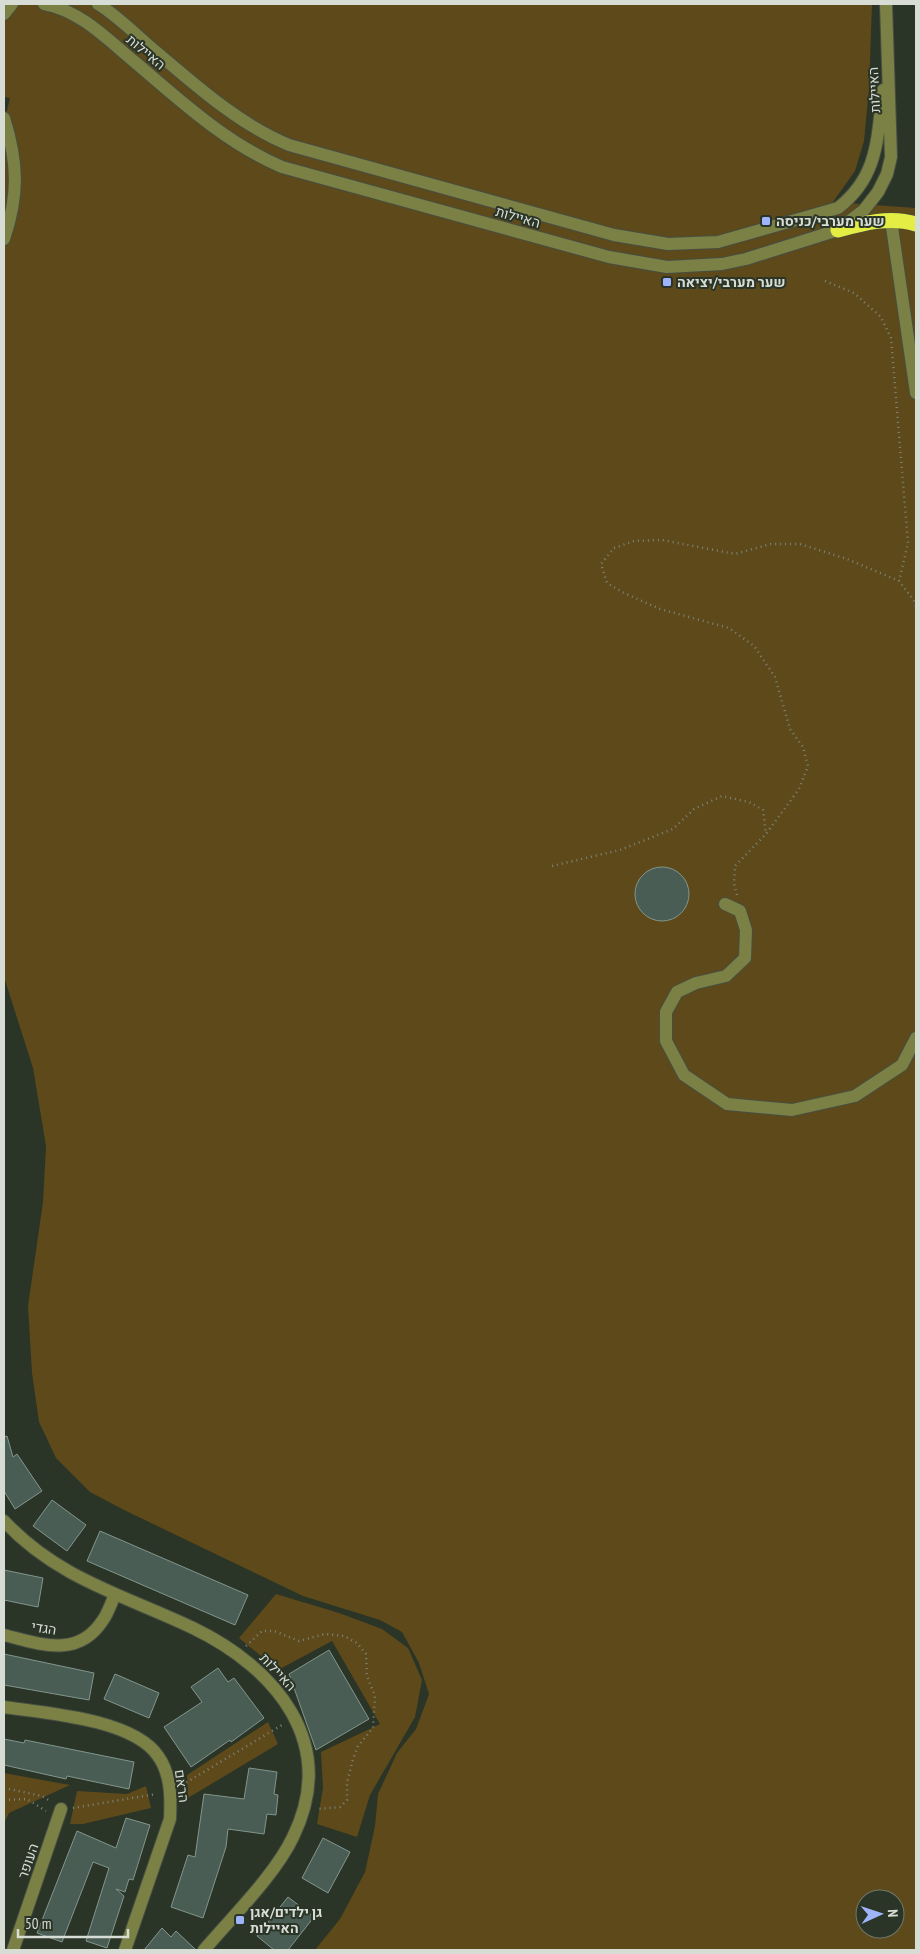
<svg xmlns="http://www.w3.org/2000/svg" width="920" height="1954" font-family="'PT Sans Narrow',Heebo,sans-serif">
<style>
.green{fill:#5d4919;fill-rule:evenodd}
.building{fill:#4a5d54;stroke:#82968d}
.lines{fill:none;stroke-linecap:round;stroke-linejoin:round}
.minor-casing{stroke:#464f43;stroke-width:14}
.highway-casing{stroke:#464f43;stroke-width:16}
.path{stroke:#7d857a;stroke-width:2.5;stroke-dasharray:1 4;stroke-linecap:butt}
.minor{stroke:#7b8044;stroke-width:12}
.highway{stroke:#e3ed43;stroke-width:15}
.poi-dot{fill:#9eb4fd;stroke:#2a3427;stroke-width:2}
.labels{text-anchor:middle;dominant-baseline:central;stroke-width:4;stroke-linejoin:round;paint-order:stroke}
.street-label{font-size:14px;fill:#d7ddd5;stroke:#2a3427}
.poi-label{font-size:14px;font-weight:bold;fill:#d7ddd5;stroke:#2a3427;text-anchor:start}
</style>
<rect width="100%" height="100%" fill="#2a3427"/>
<path class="green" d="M4 4H872L869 89 864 141 855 171 833 202 916 208V1950H315L340 1919 365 1872 375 1826 378 1794 397 1753 416 1729 429 1694 419 1663 402 1632 380 1620 303 1596 124 1510 90 1492 56 1458 39 1422 32 1373 28 1306 43 1202 46 1146 33 1068 4 977V123L10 98 4 97ZM865 1899H895V1929H865Z
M276 1594 339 1613 382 1629 408 1648 422 1680 415 1717 370 1795 357 1837 317 1824 323 1788 321 1752 380 1724 332 1641 278 1670 239 1638Z
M268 1722 278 1744 188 1798 187 1775Z
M4 1773 70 1785 9 1813 4 1823Z
M146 1786 151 1808 83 1824H70L77 1791 127 1794Z"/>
<path class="building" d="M635 894a27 27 0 1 1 54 0a27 27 0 1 1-54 0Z
M7 1436 13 1457 17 1454 42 1491 15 1509 4 1491V1437Z
M52 1500 86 1525 67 1551 33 1526Z
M100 1531 248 1595 235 1625 87 1561Z
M4 1570 43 1578 38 1607 4 1600Z
M329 1650 369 1719 316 1750 289 1674Z
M4 1654 94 1673 89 1700 4 1685Z
M218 1668 228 1682 234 1678 264 1718 231 1742 230 1740 191 1767 164 1727 202 1702 191 1687Z
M115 1674 159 1693 149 1718 104 1699Z
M4 1739 24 1743 25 1740 134 1762 129 1789 67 1776 66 1779 4 1765Z
M249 1768 277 1772 274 1794 278 1795 276 1815 267 1814 264 1834 228 1829 226 1847 203 1918 171 1907 188 1855 195 1857 204 1794 244 1799Z
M126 1818 150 1825 133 1880 129 1879 125 1892 116 1889 124 1896 107 1948 86 1941 109 1868 93 1862 62 1942 37 1933 77 1831 116 1848Z
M323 1838 350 1852 328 1893 302 1878Z
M288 1897 314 1917 288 1950H274L257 1936Z
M162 1928 171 1937 176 1931 196 1950H144Z"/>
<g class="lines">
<defs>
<path id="minor" d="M44 4C80 10 109 41 136 63 182 102 226 143 282 167L609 257 667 267 722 264 746 259 838 230 864 210 878 192 887 174 891 157 886 4
M98 4C116 15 132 31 148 45 192 82 236 123 289 145L614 235 668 244 718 242 838 208C879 176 877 138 883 90
M4 14 12 4
M4 118C18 162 19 195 4 239
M891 220 916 393
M725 904 740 911 746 930 745 958 726 976 696 983 677 992 666 1012V1041L684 1075 727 1104 792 1110 855 1096 902 1065 916 1038
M4 1521C58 1579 124 1595 193 1628 276 1668 339 1743 293 1837 275 1875 232 1917 204 1950
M4 1635C40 1644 78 1659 103 1620 108 1613 111 1603 115 1595
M4 1707C45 1713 133 1719 158 1756 171 1774 171 1797 170 1819L125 1950
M13 1950 61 1809"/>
<path id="highway" d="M838 230C864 223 890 216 916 224"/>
</defs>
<use href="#minor" class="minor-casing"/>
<use href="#highway" class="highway-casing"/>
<path class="path" d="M825 281 854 293 881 317 891 338 908 543 899 581
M552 866 620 850 673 829 694 809 722 796 749 802 763 810 766 834
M737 895 734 884 735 866 766 834 799 789 808 766 803 747 790 729 775 677 754 646 729 628 660 609 624 593 607 583 601 564 614 548 634 541 662 540 735 554 771 544H800L847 559 899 581 913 599 916 606
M246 1646 262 1631H274L299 1641 325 1634 344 1636 357 1643 366 1654 367 1676 375 1696 373 1728 358 1746 353 1759 347 1783V1800L340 1807 318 1809
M182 1785 282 1725
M4 1788 42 1796 50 1801
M4 1800 27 1799 46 1811
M73 1808 156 1794"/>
<use href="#minor" class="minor"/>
<use href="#highway" class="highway"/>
</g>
<g class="poi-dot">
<rect x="761" y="216" width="10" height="10" rx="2.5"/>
<rect x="662" y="277" width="10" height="10" rx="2.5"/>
<rect x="235" y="1915" width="10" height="10" rx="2.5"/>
</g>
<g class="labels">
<g class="street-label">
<text transform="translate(146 52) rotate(40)">האיילות</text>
<text transform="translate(874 90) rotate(-93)">האיילות</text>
<text transform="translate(518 217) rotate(16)">האיילות</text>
<text transform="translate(44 1628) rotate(9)">הגדי</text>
<text transform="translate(278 1672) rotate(47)">האיילות</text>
<text transform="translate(182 1786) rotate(82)">הראם</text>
<text transform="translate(28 1861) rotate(-71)">העופר</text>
</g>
<g class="poi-label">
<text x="776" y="221">שער מערבי/כניסה</text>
<text x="677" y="282">שער מערבי/יציאה</text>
<text x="250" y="1912">גן ילדים/אגן<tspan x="250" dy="16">האיילות</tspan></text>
</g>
</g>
<rect width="920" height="1954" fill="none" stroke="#d7ddd5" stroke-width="10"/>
<g transform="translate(880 1914) rotate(87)"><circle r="24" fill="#2a3427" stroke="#6f786d"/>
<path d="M0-4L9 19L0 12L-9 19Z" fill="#9eb4fd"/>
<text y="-8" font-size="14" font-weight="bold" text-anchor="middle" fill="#d7ddd5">N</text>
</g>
<path d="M18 1929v8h110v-8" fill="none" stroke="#d7ddd5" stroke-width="2.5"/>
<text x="25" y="1929" font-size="15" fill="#d7ddd5" stroke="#2a3427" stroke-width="4" paint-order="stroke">50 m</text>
</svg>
